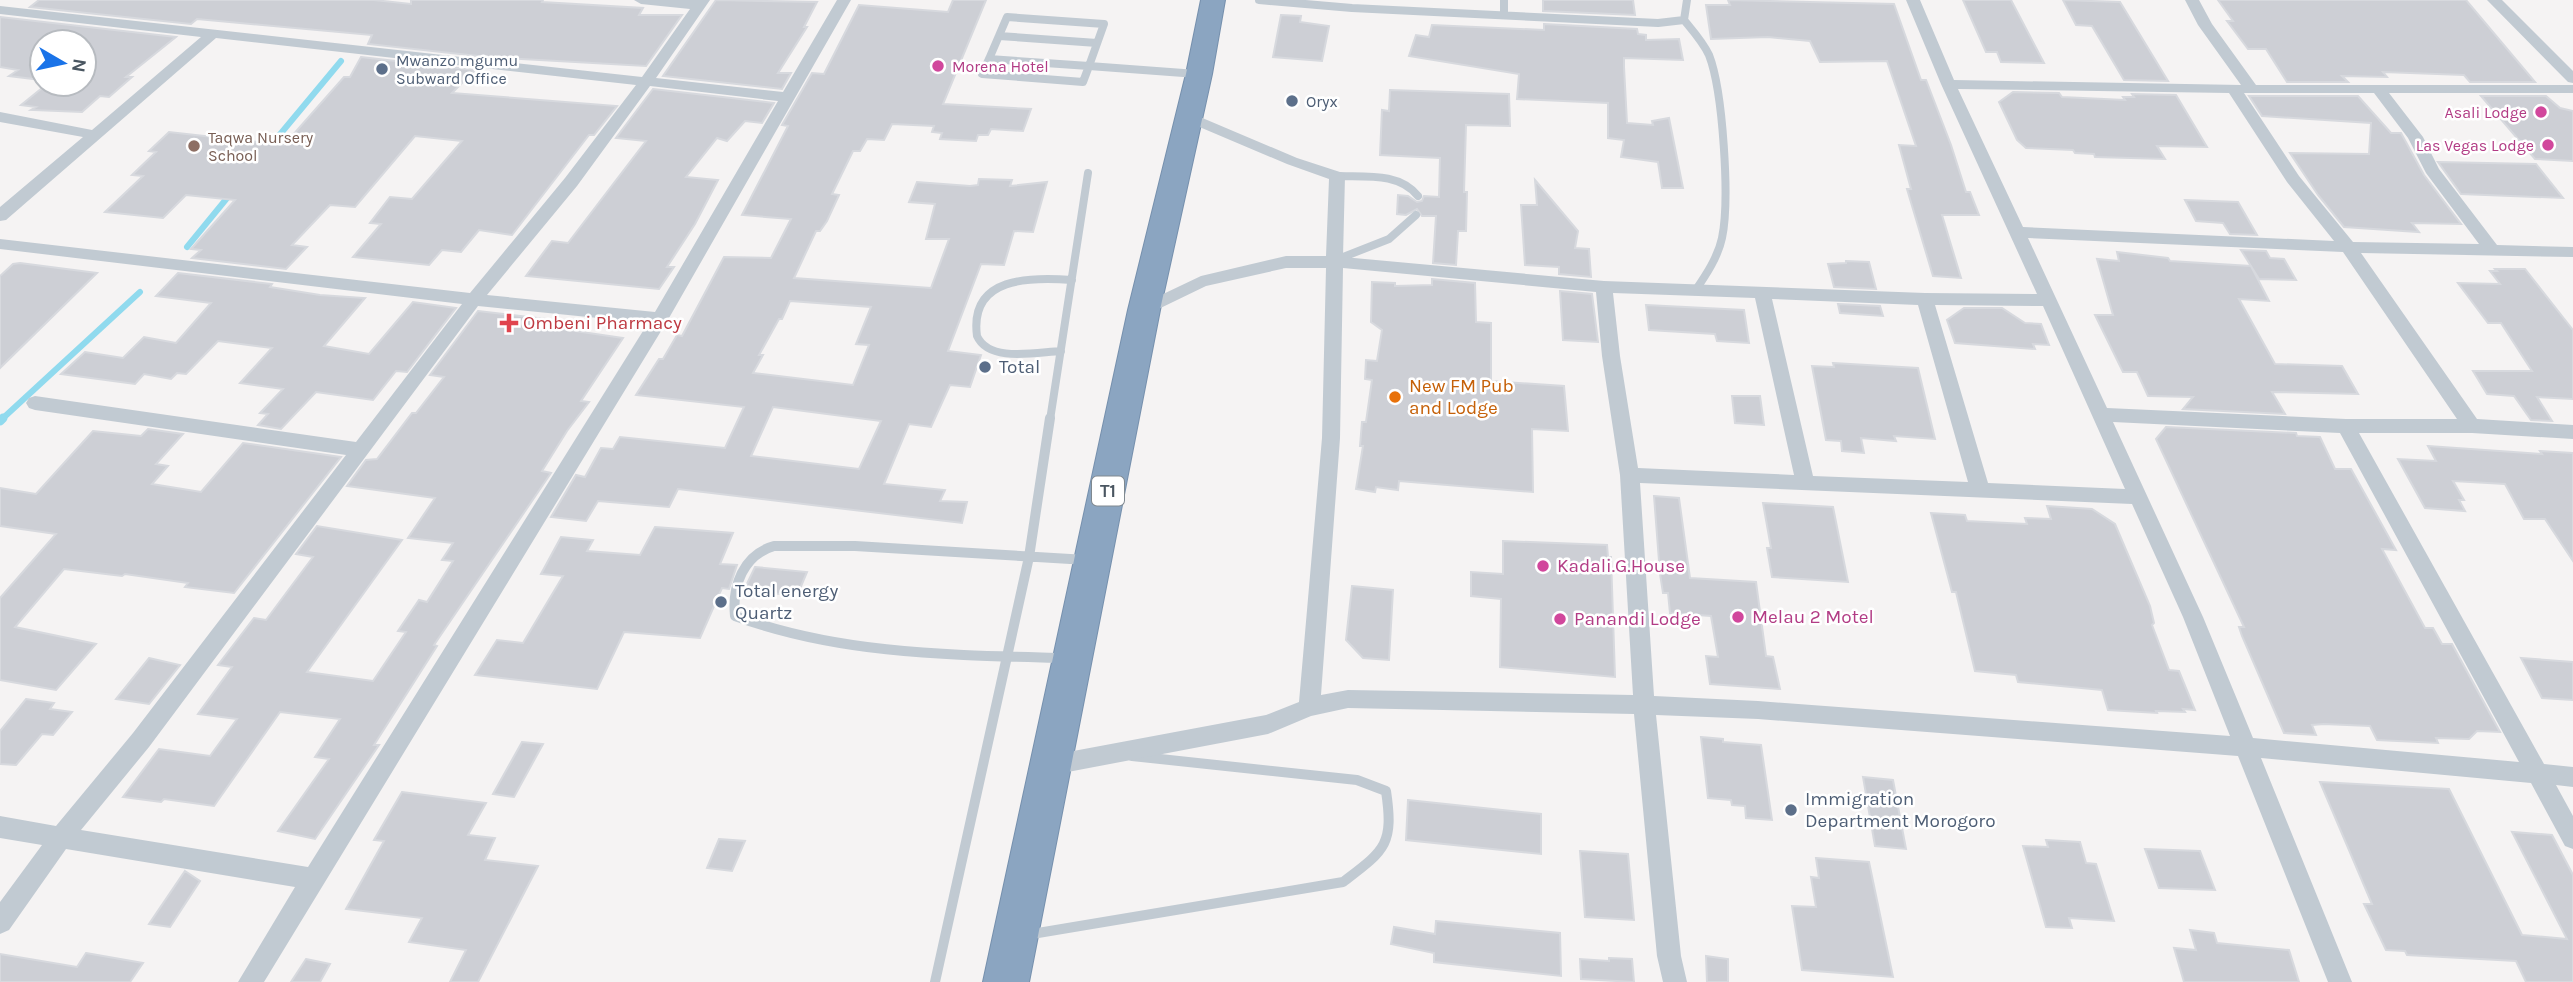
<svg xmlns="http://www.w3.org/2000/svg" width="2573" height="982" font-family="Karla,sans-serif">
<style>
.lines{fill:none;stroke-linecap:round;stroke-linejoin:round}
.stream-far1{stroke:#90daee;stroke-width:6}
.stream{stroke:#90daee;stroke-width:9}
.building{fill:#cdcfd5;stroke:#d7d9de;stroke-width:2;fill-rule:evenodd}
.highway-casing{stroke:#7690ad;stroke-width:2}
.lane-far1{stroke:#c1cad2;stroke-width:8}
.lane{stroke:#c1cad2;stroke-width:10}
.street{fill:#c1cad2;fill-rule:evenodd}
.highway{fill:#8ba5c1;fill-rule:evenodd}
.hotel-dot{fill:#d1479c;stroke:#fff;stroke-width:2.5}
.service-dot{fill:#5c6f8a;stroke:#fff;stroke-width:2.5}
.education-dot{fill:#8d6e63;stroke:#fff;stroke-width:2.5}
.health-dot{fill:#e0444e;stroke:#fff;stroke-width:2.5}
.food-dot{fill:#e8710a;stroke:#fff;stroke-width:2.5}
.labels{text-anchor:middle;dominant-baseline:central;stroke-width:5;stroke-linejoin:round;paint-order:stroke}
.far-service-label{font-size:16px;fill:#4e5e75;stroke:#fff;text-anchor:start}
.far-hotel-label{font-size:16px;fill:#b23c85;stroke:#fff;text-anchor:end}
.far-education-label{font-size:16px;fill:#785e54;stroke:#fff;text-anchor:start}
.shield{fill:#fff;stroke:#808990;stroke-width:2}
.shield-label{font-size:18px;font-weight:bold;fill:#4a5661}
.health-label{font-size:19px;fill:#be3a42;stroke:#fff;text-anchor:start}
.service-label{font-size:19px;fill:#4e5e75;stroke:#fff;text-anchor:start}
.food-label{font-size:19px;fill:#c56008;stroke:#fff;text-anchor:start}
.hotel-label{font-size:19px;fill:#b23c85;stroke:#fff;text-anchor:start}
</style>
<rect width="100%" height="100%" fill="#f5f3f3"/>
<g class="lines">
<path class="stream-far1" d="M267 150 341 61
M187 247 232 192
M1 420 140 292"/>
<path class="stream" d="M0 421 3 418"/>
</g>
<path class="building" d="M39 0H374L411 4V0H543L542 2 643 8 639 15H682L646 66 487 57 368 44 372 35 197 19 191 24 30 7Z
M716 0 817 2 804 27H807L778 73H791L782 89 663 76Z
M953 0H986L943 104 1031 109 1023 131 991 129 988 135H978L976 141 940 139 942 133 932 132 934 126 892 124 884 140 867 139 860 151H853L832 194 839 195 827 221 820 231H816L794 278 931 288 949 239H926L935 204 909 202 917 182 970 186 978 185 979 179 1012 180 1010 186 1047 182 1033 232 1014 231 1004 265 981 264 948 351 981 355 970 387 950 385 931 427 909 424 884 484 945 490 940 501 967 502 962 523 678 489 669 507 598 501 586 521 551 517 576 475 585 477 601 448 613 449 620 437 725 448 744 407 636 395 659 359H663L677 335 682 336 724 257 771 258 791 219 742 215 788 126 782 125 812 73 824 74 859 5 948 12ZM790 301 871 307 856 344 869 345 853 385 753 373 763 355H759L779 319H782ZM773 407 881 421 859 469 751 456Z
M1543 0H1633L1635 15 1543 11Z
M1728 0 1894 4 1921 80H1926L1951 145 1966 192H1970L1979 215H1942L1961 278 1933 276 1907 189H1911L1899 145 1916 146 1887 61 1820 62 1810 41 1768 37 1711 39 1706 5H1730Z
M1963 0H2011L2044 63 2001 62 1997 52H1986Z
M2063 0 2120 2 2168 81 2124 80 2092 26 2076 25Z
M2218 0H2466L2535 82H2470L2464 75 2383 72 2387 77 2342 76 2348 82H2287L2266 49H2248L2227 21H2233Z
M1281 15 1301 16 1300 22 1329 26 1322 61 1273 57Z
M0 17 176 37 126 77H132L109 97 100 96 82 112 31 110 36 107 21 105 47 84H84V42H42V80L9 76 18 70 0 67Z
M1544 24 1637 29 1638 34 1646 35V40L1679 39 1683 60 1624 58V67L1627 123 1653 125 1652 121 1669 118 1683 188H1662L1658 162 1621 157 1624 140 1608 138V103L1517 99 1519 74 1409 56 1416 35 1429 37 1432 25 1544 30Z
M361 57 475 70 452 93 617 106 594 135H589L512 235 479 230 461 252 442 250 429 265 353 257 381 224 370 223 390 197 412 199 462 141 415 136 355 207 330 205 292 245 307 247 286 269 192 258 201 250 191 249 235 200 186 195 163 218 105 212 143 176 132 175 156 152 149 151 169 132 284 145 344 77H350Z
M653 89 774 103 762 123 745 121 727 141 717 138 686 177 718 180 695 224 667 267H674L659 289 526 276 552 241 568 243 646 141 616 138Z
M1390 90 1509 94 1510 126 1466 125 1464 192H1467L1466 231H1458L1456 265 1433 263 1436 216H1422L1417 209 1406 215 1397 214 1398 195 1408 196 1417 202 1422 201 1424 196 1439 197 1440 158 1380 155 1382 110 1389 111Z
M2013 92 2059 93 2062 97 2125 100 2123 97H2134L2132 94 2176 95 2207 147 2157 146 2165 159 2095 157 2094 154 2075 153 2073 150 2026 148 2017 140 1999 102Z
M2249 96H2358L2391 133H2401L2424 175 2461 224 2412 223 2419 232 2344 227 2318 195 2290 153 2369 154 2371 123 2262 116Z
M2481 96H2546L2560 108 2573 111V161L2535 159Z
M2438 162 2536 164 2563 198 2461 194Z
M1535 180 1578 231 1575 248 1589 249 1591 277 1559 274V267L1525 265 1521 205H1537Z
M2185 200 2238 202 2257 235 2230 234 2223 223 2196 221Z
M2241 250 2266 251 2270 258 2284 259 2296 280 2259 279Z
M2117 252 2168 258 2170 261 2251 266 2269 301 2239 299 2275 364 2342 366 2358 394 2272 392 2285 414 2183 409 2193 397 2148 396 2137 372H2123L2095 315H2113L2097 259 2119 261Z
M1846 261 1869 262 1876 289 1834 287 1828 264 1846 263Z
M20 263 97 273 0 368V276L13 264Z
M2495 269H2525L2573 330V399L2537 397 2552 421 2531 420 2514 396 2487 394 2473 371H2532L2501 323H2488L2458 283 2500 284 2490 271H2497Z
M178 273 272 284 270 287 320 295 365 298 324 346 369 354 413 302 456 308 407 372 396 371 373 400 316 392 281 429 258 425 268 414 260 413 283 389 240 383 272 348 218 341 186 374 177 373 171 379 144 374 135 384 61 374 85 352 123 358 144 337 176 343 211 303 156 296Z
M1432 279 1475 283 1476 322 1491 323V381L1564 386 1568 431 1532 429 1533 492 1399 481 1398 490 1376 487 1375 492 1356 489 1363 446H1360L1362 422H1366L1372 380 1365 379 1366 360 1377 361 1382 330 1371 322 1372 282 1395 283V286L1432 285Z
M1560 291 1592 294 1598 342 1563 340Z
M1838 304 1880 306 1883 316 1840 313Z
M1646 305 1744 310 1749 343 1717 341 1715 334 1649 330Z
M1964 308H2002L2025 323 2041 324 2049 345 2033 344 2035 349 1955 343 1947 320Z
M478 311 546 319 541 326 623 338 581 401 589 402 567 431 542 471 551 473 434 645 437 646 374 745H379L315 839 278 831 329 759 315 757 340 719 280 712 214 806 164 799 161 802 123 797 159 749 210 756 237 719 198 714 232 667 218 665 254 618 266 620 313 557 296 554 317 526 402 540 307 672 373 681 406 632 398 631 419 600 427 602 453 561 442 560 453 543 408 538 435 498 347 486 366 460 377 459 412 413H416L444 377 430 375Z
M1833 363 1918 368 1935 439 1894 436 1896 441 1861 438 1864 453 1842 451 1841 441 1826 440 1812 366 1834 367Z
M1732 396H1760L1764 425 1735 423Z
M2166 427 2296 433 2297 436 2320 437 2335 469H2351L2396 550 2382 549 2425 628H2433L2442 644H2452L2500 732 2477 731 2469 739 2436 738 2438 743 2377 740 2370 726 2324 724 2312 725 2316 735 2284 733 2242 636 2239 627H2244L2156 439Z
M148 429 183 434 156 464 168 466 152 484 201 492 243 443 341 457 234 593 185 587 188 583 125 574 122 576 64 569 15 627 96 644 56 690 0 680V598L56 534 0 526V488L36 494 93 431 141 436Z
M2428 446 2542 454 2540 451 2573 453V561L2545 519H2524L2505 484 2453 481 2464 500H2459L2465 511 2425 508 2398 459 2436 461Z
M1654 496 1679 498 1690 578 1756 582 1766 656 1773 657 1780 689 1710 684 1706 656 1718 657 1711 616 1670 613 1668 593H1663L1660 574Z
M1763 503 1833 507 1848 582 1772 577 1767 548H1771Z
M2047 506 2092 509 2115 524 2150 606 2154 623 2152 625 2169 670 2179 671 2195 710 2183 709 2185 712 2156 711 2157 713 2108 710 2102 690 2018 682 2016 675 1975 671 1956 592H1952L1931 513 1965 515 1967 521 2027 524 2025 518 2051 519Z
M655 527 733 533 720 564 737 565 729 589 722 588 700 638 624 632 597 689 475 675 497 640 523 643 563 576 541 574 561 537 593 540 587 551 640 555Z
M1503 541 1607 545 1608 557H1611L1615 677 1500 667 1501 599 1471 596V572L1503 574Z
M755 567 807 572 797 596 744 590Z
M1352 586 1393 590 1389 660 1363 658 1346 640Z
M149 658 180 665 149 704 116 699Z
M2521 658 2573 662V700L2542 698Z
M26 699 54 703 50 709 72 712 53 735 42 734 16 765 0 764V731Z
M1701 737 1723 739V742L1761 745 1772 820 1746 818 1745 806 1732 805 1731 800 1708 798Z
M522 742 543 744 514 797 493 794Z
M1863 777 1893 780 1906 849 1875 846Z
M2320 782 2449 789 2522 935 2567 939 2512 832 2552 835 2573 875V982H2526L2516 961 2407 955 2405 951 2386 950 2364 904H2372Z
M402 792 486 803 468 835 495 838 485 860 538 866 478 982H450L466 950 409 942 422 918 346 909 384 841 374 840Z
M1408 800 1541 814V854L1406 840Z
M719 839 745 841 732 871 707 868Z
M2046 840 2080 842 2086 863 2096 864 2114 921 2069 918 2072 928 2046 927 2023 846 2048 847Z
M2145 849 2200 851 2215 890 2159 888Z
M1580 851 1628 854 1634 920 1585 917Z
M1816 858 1869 862 1893 977 1802 970 1792 906 1816 907 1811 877 1819 878Z
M185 871 200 881 170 927 149 924Z
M1436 921 1560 933 1561 976 1434 962V953L1391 944 1394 927 1435 934Z
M2190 930 2214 933 2217 943 2289 950 2299 982H2184L2174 948 2196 950Z
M86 953 143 963 130 982H0V954L77 967Z
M1706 956 1728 959V982H1707Z
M1609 958 1632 959 1634 982 1581 979 1580 959 1609 961Z
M306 959 330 964 320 982H291Z"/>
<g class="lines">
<defs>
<path id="highway" d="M1201 0H1225L1212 74 1160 310 1029 982H983L1128 310 1186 74Z"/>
</defs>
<use href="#highway" class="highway-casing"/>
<path class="lane-far1" d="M1259 0 1352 8 1658 23 1684 20 1687 0
M1504 0V15
M1684 20C1693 31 1703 42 1709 55 1723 91 1730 200 1722 238 1718 257 1706 275 1695 291
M999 36 1097 43
M989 59 1089 66
M989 59 982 74 1083 82 1089 66
M989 59 1007 17 1104 24 1089 66
M1089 66 1197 74
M1337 176C1365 177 1399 172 1418 196
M1333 261 1389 239 1416 215
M1061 351C1037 352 989 363 977 336 969 276 1031 277 1072 280
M1050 420 1088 173"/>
<path class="lane" d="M1065 658C953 655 842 655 735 616 732 586 743 555 774 546H855L1087 560
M1026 935 1343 882C1385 850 1394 845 1386 791L1357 780 1132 756
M935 982 1029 557 1050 418"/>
<path class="street" d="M634 0H710L656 78 783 92 837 0H851L669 318 264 982H238L295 887 66 849 9 930 0 934V902L42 845 0 838V816L56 826 133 733 346 455 35 410 29 408 26 403 29 398 35 396 356 442 462 304 0 249V239L470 293 565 178 636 85 216 38 6 220 0 221V207L83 137 0 122V112L92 130 201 37 0 14V6L642 77 690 9 641 4ZM650 86 778 101 655 312 487 295 577 186ZM478 306 648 323 308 867 81 830 149 747Z
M1906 0H1920L1954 80 2241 85 2198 25 2185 0H2199L2212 24 2256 85H2573V93H2389L2423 137 2439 169 2497 245 2573 247V257L2361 253 2477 419 2573 425V439L2472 433H2359L2544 764 2573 767V787L2556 785 2573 816V849L2565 846 2531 783 2261 758 2352 982H2328L2238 756 1758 719 1656 715 1681 956 1687 982H1663L1657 956 1634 714 1348 708 1311 716 1268 734 1052 775 1044 772 1041 765 1044 758 1052 755 1266 715 1299 702 1322 438 1326 268H1286L1206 286 1144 316 1135 310 1138 306 1201 276 1286 256H1326L1329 179 1287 164 1183 120 1180 117 1183 114H1193L1297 158 1343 173 1345 176 1343 257 1604 281 1925 293 2037 294 1941 84ZM1958 89 2229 93 2287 182 2334 241 2023 227ZM2244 93H2374L2408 138 2426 173 2479 244 2353 242 2299 176ZM2028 238 2343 252 2457 419H2346L2107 408ZM1343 268 1596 292 1602 356 1620 475 1633 695 1348 690 1321 695 1340 438ZM1613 293 1755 298 1794 475 1638 468 1620 356ZM1772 299 1918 305 1968 482 1813 476ZM1935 305 2043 306 2125 489 1988 483ZM2113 422 2340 433 2519 762 2253 738 2203 617ZM1640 483 2132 504 2183 617 2230 736 1758 701 1654 696Z
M2487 0H2502L2573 71V83L2568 82Z"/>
<use href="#highway" class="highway"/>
</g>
<g class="hotel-dot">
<circle cx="938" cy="66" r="7"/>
<circle cx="2541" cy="112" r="7"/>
<circle cx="2548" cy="145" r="7"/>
<circle cx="1543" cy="566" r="7"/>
<circle cx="1738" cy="617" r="7"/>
<circle cx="1560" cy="619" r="7"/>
</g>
<g class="service-dot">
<circle cx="382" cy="69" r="7"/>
<circle cx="1292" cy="101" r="7"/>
<circle cx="985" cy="367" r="7"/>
<circle cx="721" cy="602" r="7"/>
<circle cx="1791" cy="810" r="7"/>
</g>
<circle class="education-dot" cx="194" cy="146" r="7"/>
<path class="health-dot" d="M505.5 312.5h7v7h7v7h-7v7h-7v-7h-7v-7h7z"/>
<circle class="food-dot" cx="1395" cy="397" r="7"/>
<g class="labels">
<g class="far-service-label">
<text x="396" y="60">Mwanzo mgumu<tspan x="396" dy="18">Subward Office</tspan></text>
<text x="1306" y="101">Oryx</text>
</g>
<g class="far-hotel-label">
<text x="952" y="66" text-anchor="start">Morena Hotel</text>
<text x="2527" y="112">Asali Lodge</text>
<text x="2534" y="145">Las Vegas Lodge</text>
</g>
<g class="far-education-label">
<text x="208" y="137">Taqwa Nursery<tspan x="208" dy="18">School</tspan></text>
</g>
<rect class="shield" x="1092" y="476.5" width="32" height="29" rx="5"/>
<g class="shield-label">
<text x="1108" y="491">T1</text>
</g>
<g class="health-label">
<text x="523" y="323">Ombeni Pharmacy</text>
</g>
<g class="service-label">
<text x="999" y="367">Total</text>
<text x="735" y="591">Total energy<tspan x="735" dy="22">Quartz</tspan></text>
<text x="1805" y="799">Immigration<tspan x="1805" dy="22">Department Morogoro</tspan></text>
</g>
<g class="food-label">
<text x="1409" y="386">New FM Pub<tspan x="1409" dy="22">and Lodge</tspan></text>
</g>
<g class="hotel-label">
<text x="1557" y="566">Kadali.G.House</text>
<text x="1752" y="617">Melau 2 Motel</text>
<text x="1574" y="619">Panandi Lodge</text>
</g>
</g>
<g transform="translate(63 63) rotate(99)"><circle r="33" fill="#ffffff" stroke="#b7bbc0" stroke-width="2"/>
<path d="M0-5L12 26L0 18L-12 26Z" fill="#1a73e8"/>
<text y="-10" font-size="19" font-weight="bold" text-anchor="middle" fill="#4a5661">N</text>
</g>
</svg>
